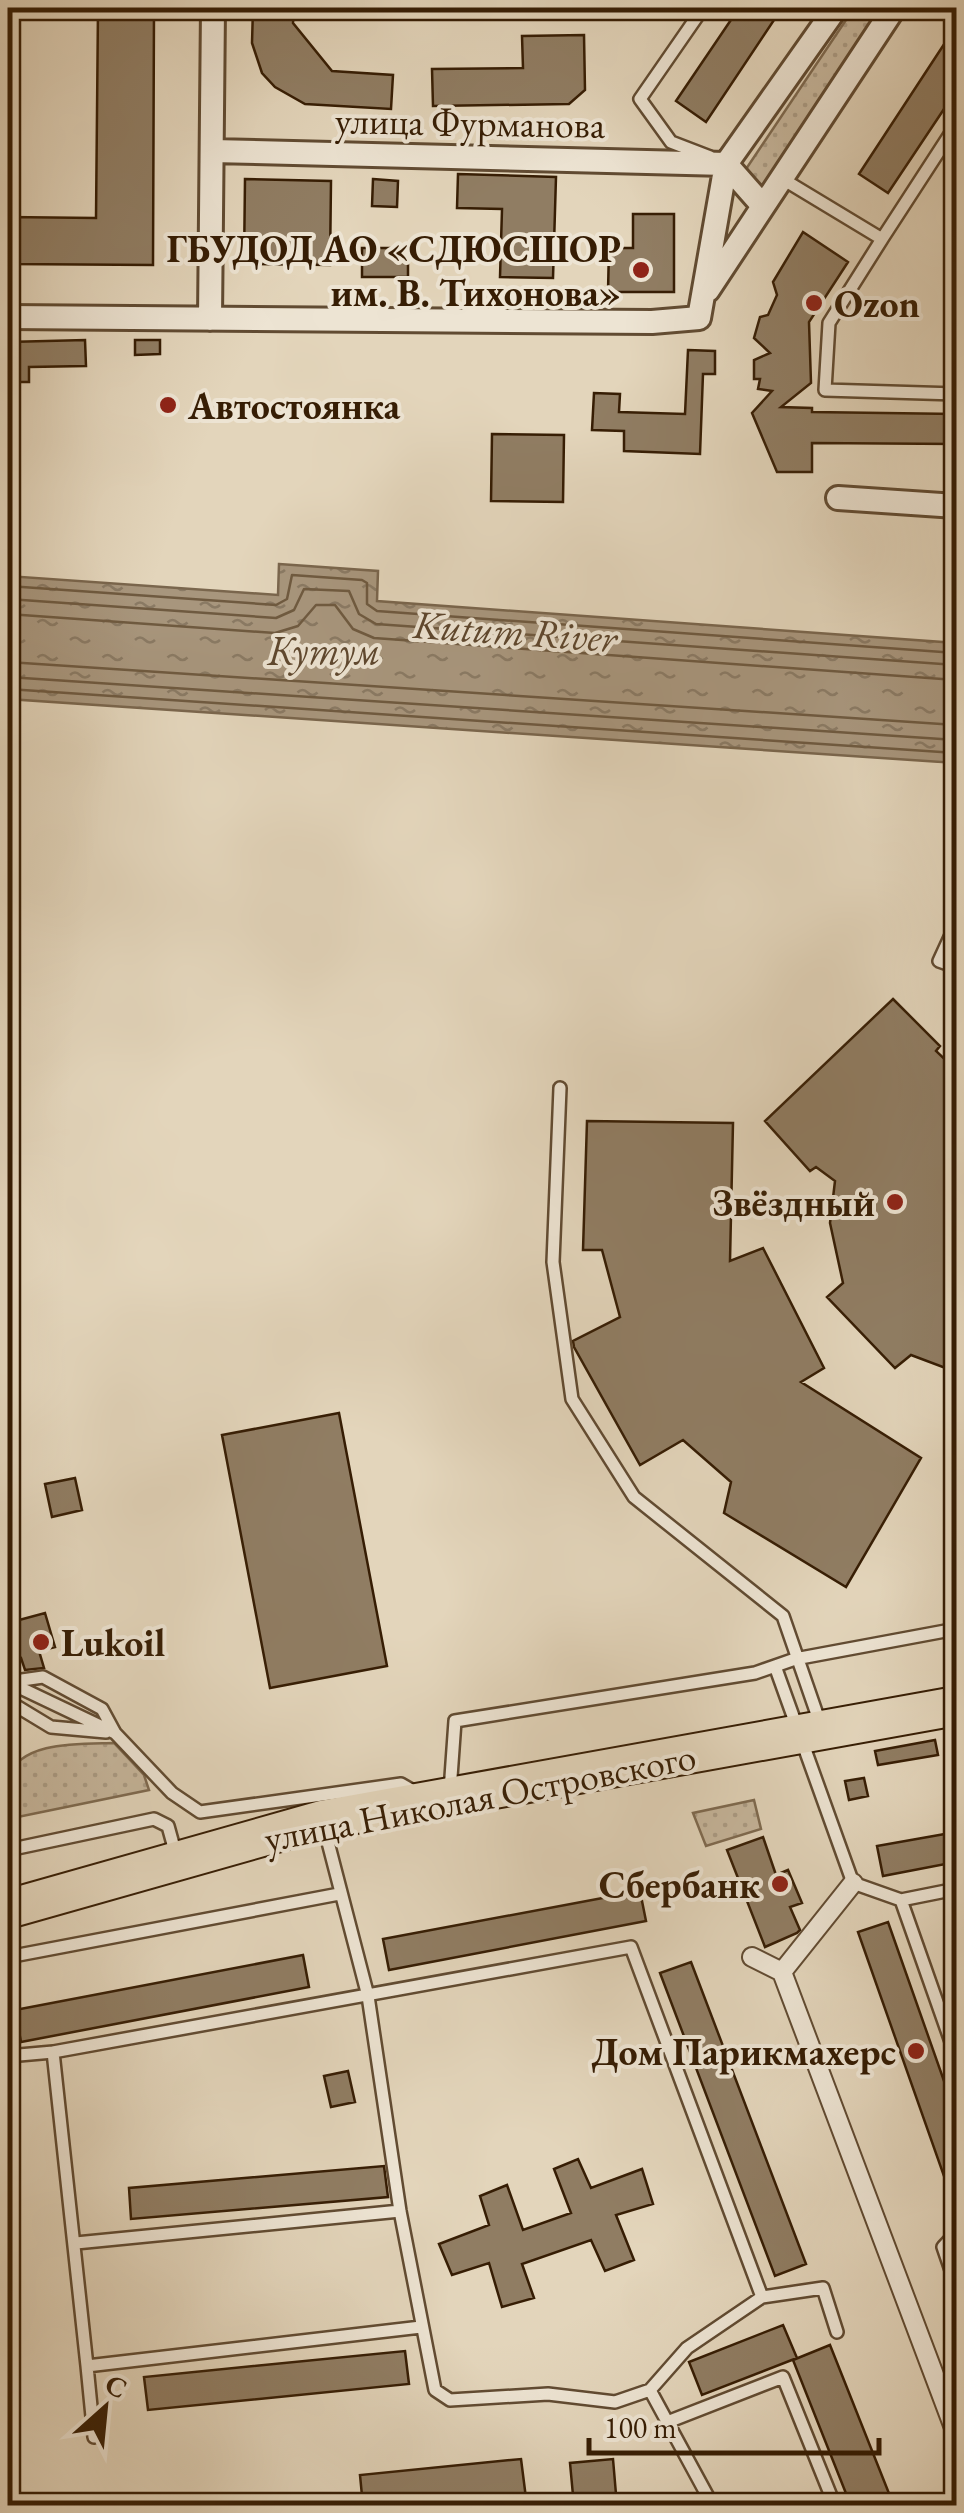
<svg xmlns="http://www.w3.org/2000/svg" width="964" height="2513" font-family="'EB Garamond',serif">
<style>
.grass{fill:url(#grass-dots);stroke:#7e6a50;stroke-width:2.5}
.water{fill:url(#water-ripples);stroke:#7a664d;stroke-width:2.5}
.lines{fill:none;stroke-linecap:round;stroke-linejoin:round}
.shore{stroke:#6f5a40;stroke-width:2.5}
.building{fill:#907d63;stroke:#361d04;stroke-width:2.5}
.service-casing{stroke:#614b32;stroke-width:16}
.pedestrian-casing{stroke:#614b32;stroke-width:22}
.minor-casing{stroke:#614b32;stroke-width:28}
.primary-casing{stroke:#361d04;stroke-width:42}
.service{stroke:#ede4d3;stroke-width:11}
.pedestrian{stroke:#ede4d3;stroke-width:18}
.minor{stroke:#ede4d3;stroke-width:22}
.primary{stroke:#e3d5bb;stroke-width:38}
.poi-dot{fill:#8f2418;stroke:#ede4d3;stroke-width:4}
.labels{text-anchor:middle;dominant-baseline:central;stroke-width:8;stroke-linejoin:round;paint-order:stroke}
.street-label{font-size:38px;fill:#361d04;stroke:#ede4d3}
.poi-label{font-size:38px;font-weight:bold;fill:#361d04;stroke:#ede4d3;text-anchor:end}
.water-label{font-size:40px;font-style:italic;fill:#5e472e;stroke:#ede4d3}
</style>
<defs>
<pattern id="grass-dots" width="8" height="8" patternUnits="userSpaceOnUse" patternTransform="scale(2.5)"><rect width="8" height="8" fill="#c6b69c"/><path d="M2 2h.1M6 6h.1" fill="none" stroke="#ab9c85" stroke-width="1.8" stroke-linecap="round"/></pattern>
<pattern id="water-ripples" width="26" height="14" patternUnits="userSpaceOnUse" patternTransform="scale(2.5)"><rect width="26" height="14" fill="#a8967d"/><path d="M2 4q2-2 4 0t4 0M15 11q2-2 4 0t4 0" fill="none" stroke="#8a7a64"/></pattern>
</defs>
<rect width="100%" height="100%" fill="#e3d5bb"/>
<filter id="stains"><feTurbulence type="fractalNoise" baseFrequency=".002" numOctaves="4"/><feColorMatrix values="0 0 0 0 .2 0 0 0 0 .09 0 0 0 0 .02 0 0 0 .5 -.17"/></filter>
<radialGradient id="worn" r=".72"><stop offset=".6" stop-color="#630" stop-opacity="0"/><stop offset="1" stop-color="#630" stop-opacity=".3"/></radialGradient>
<path class="grass" d="M854 8H884L762 193 740 178Z
M114 1743 144 1775 149 1790 8 1819C7 1807 4 1790 8 1779 18 1740 83 1744 114 1743Z
M754 1800 761 1829 706 1846 693 1813Z"/>
<path class="water" d="M279 564 378 571 377 601 956 643V763L8 699V576L278 595Z"/>
<g class="lines">
<path class="shore" d="M8 586 276 605 287 599 292 575 362 580 367 583V604L377 611 956 653
M8 599 276 618 294 610 304 589 349 591 359 614 376 624 956 665
M8 614 275 633 298 626 316 605H335L353 629 374 638 956 680
M8 662 956 725
M8 677 956 740
M8 689 956 753"/>
</g>
<path class="building" d="M98 8H154L153 265 8 264V217L96 218Z
M253 8H294L293 23 332 71 393 75 391 109 305 104 275 87 262 73 252 43Z
M739 8H782L706 122 676 101Z
M956 26V91L888 193 859 174Z
M584 35 585 90 569 104 433 106 432 69 523 68 522 36Z
M458 174 556 177 553 278 500 277 502 209 457 208Z
M245 179 331 181 330 265 244 264Z
M373 179 398 181 397 207 372 206Z
M633 214H674V292H608L609 248H633Z
M803 232 848 262 809 322 811 383 781 407 812 408V412L956 414V444L812 443V472H777L752 413 772 391 758 389 760 379H754V360L770 353 754 338 760 317 768 315 777 295 773 282Z
M362 248H408V277H362Z
M85 340 86 366 29 367V382H8V342Z
M135 340H160V354L135 355Z
M688 350 715 351V374H703L700 454 624 451V431L592 430 594 393 620 394 619 412 685 414Z
M492 434 564 435 563 502 491 501Z
M893 999 940 1046 936 1051 956 1070V1372L911 1355 895 1368 827 1297 843 1283 830 1223 835 1181 816 1167 810 1171 765 1121Z
M587 1121 733 1123 730 1261 763 1248 824 1368 801 1382 921 1458 846 1587 724 1513 731 1482 683 1440 640 1465 574 1347 573 1341 620 1317 602 1250H583Z
M339 1413 387 1666 270 1688 222 1435Z
M75 1478 82 1510 52 1517 45 1484Z
M45 1613 55 1647 39 1651 44 1668 25 1670 21 1658 8 1661V1623Z
M935 1740 938 1755 878 1765 875 1751Z
M864 1778 868 1796 849 1800 845 1781Z
M956 1832V1862L883 1876 877 1846Z
M763 1837 776 1875 788 1870 802 1903 790 1907 800 1930 797 1933 765 1947 727 1850Z
M640 1891 646 1921 389 1970 383 1939Z
M888 1922 956 2115V2175L945 2179 858 1932Z
M303 1955 309 1987 21 2042 15 2010Z
M691 1962 806 2264 775 2276 660 1973Z
M348 2071 355 2102 331 2107 324 2076Z
M578 2159 591 2188 642 2169 653 2204 616 2215 634 2260 605 2271 591 2240 522 2264 534 2298 502 2307 489 2263 452 2275 439 2244 489 2225 480 2196 507 2185 523 2230 571 2213 554 2169Z
M384 2166 388 2197 131 2219 129 2188Z
M783 2325 797 2358 702 2395 689 2362Z
M830 2345 894 2506H851L793 2360Z
M405 2351 409 2384 148 2410 144 2377Z
M521 2459 527 2506H363L360 2475Z
M613 2459 617 2506H574L570 2463Z"/>
<g class="lines">
<defs>
<path id="service" d="M703 8 640 99 671 142 710 157
M781 178 882 239 956 125
M882 239 829 323 825 390 956 394
M956 924 939 961 956 967
M560 1088 553 1262 572 1399 634 1497 783 1616 820 1723
M775 1666 853 1883 901 1900 956 1889
M8 1682 115 1733 172 1793 200 1812 401 1784 415 1792
M8 1682 43 1677 102 1709 115 1733
M8 1701 51 1727 106 1732
M450 1791 455 1721 755 1673 795 1659 956 1629
M323 1823 368 1996 400 2211 435 2390 450 2400 548 2394 615 2402 650 2390 713 2506
M8 1850 154 1819 168 1826 176 1855
M901 1900 956 2056
M8 1957 339 1894
M8 2056 53 2052
M956 2233 943 2247 956 2285
M76 2243 400 2211
M762 2297 823 2288 837 2332
M421 2327 87 2366 53 2052 631 1947 762 2297 687 2348 650 2390
M87 2366 94 2437
M670 2421 783 2377 835 2506"/>
<path id="pedestrian" d="M853 1883 782 1972 956 2433
M752 1957 782 1972"/>
<path id="minor" d="M212 151 726 164 763 206
M708 290 894 8
M8 317 652 322 699 318 726 164 836 8
M210 319 213 8
M838 498 956 506"/>
<path id="primary" d="M8 1909 322 1820 956 1706"/>
</defs>
<use href="#service" class="service-casing"/>
<use href="#pedestrian" class="pedestrian-casing"/>
<use href="#minor" class="minor-casing"/>
<use href="#primary" class="primary-casing"/>
<use href="#service" class="service"/>
<use href="#pedestrian" class="pedestrian"/>
<use href="#minor" class="minor"/>
<use href="#primary" class="primary"/>
</g>
<g class="poi-dot">
<circle cx="641" cy="270" r="10"/>
<circle cx="814" cy="303" r="10"/>
<circle cx="168" cy="405" r="10"/>
<circle cx="895" cy="1202" r="10"/>
<circle cx="41" cy="1642" r="10"/>
<circle cx="780" cy="1884" r="10"/>
<circle cx="916" cy="2051" r="10"/>
</g>
<g class="labels">
<g class="street-label">
<text transform="translate(470 122) rotate(1)">улица Фурманова</text>
<text transform="translate(480 1797) rotate(-11)">улица Николая Островского</text>
</g>
<g class="poi-label">
<text x="621" y="248">ГБУДОД АО «СДЮСШОР<tspan x="621" dy="44">им. В. Тихонова»</tspan></text>
<text x="834" y="303" text-anchor="start">Ozon</text>
<text x="188" y="405" text-anchor="start">Автостоянка</text>
<text x="875" y="1202">Звёздный</text>
<text x="61" y="1642" text-anchor="start">Lukoil</text>
<text x="760" y="1884">Сбербанк</text>
<text x="896" y="2051">Дом Парикмахерс</text>
</g>
<g class="water-label">
<text transform="translate(515 631) rotate(4)">Kutum River</text>
<text x="324" y="650">Кутум</text>
</g>
</g>
<rect width="964" height="2513" fill="none" stroke="#e3d5bb" stroke-width="40"/>
<rect x="10" y="10" width="944" height="2493" fill="none" stroke="#361d04" stroke-width="5"/>
<rect x="20" y="20" width="924" height="2473" fill="none" stroke="#361d04" stroke-width="2.5"/>
<g transform="translate(105 2408) rotate(27)" stroke="#ede4d3" stroke-width="8" paint-order="stroke">
<path d="M0-8L18 38L0 25L-18 38Z" fill="#361d04"/>
<text y="-15" font-size="28" font-weight="bold" text-anchor="middle" fill="#361d04">С</text>
</g>
<path d="M589 2438v15h290v-15" fill="none" stroke="#361d04" stroke-width="5"/>
<text x="604" y="2438" font-size="30" fill="#361d04" stroke="#ede4d3" stroke-width="8" paint-order="stroke">100 m</text>
<rect width="100%" height="100%" filter="url(#stains)"/>
<rect width="100%" height="100%" fill="url(#worn)"/>
</svg>
